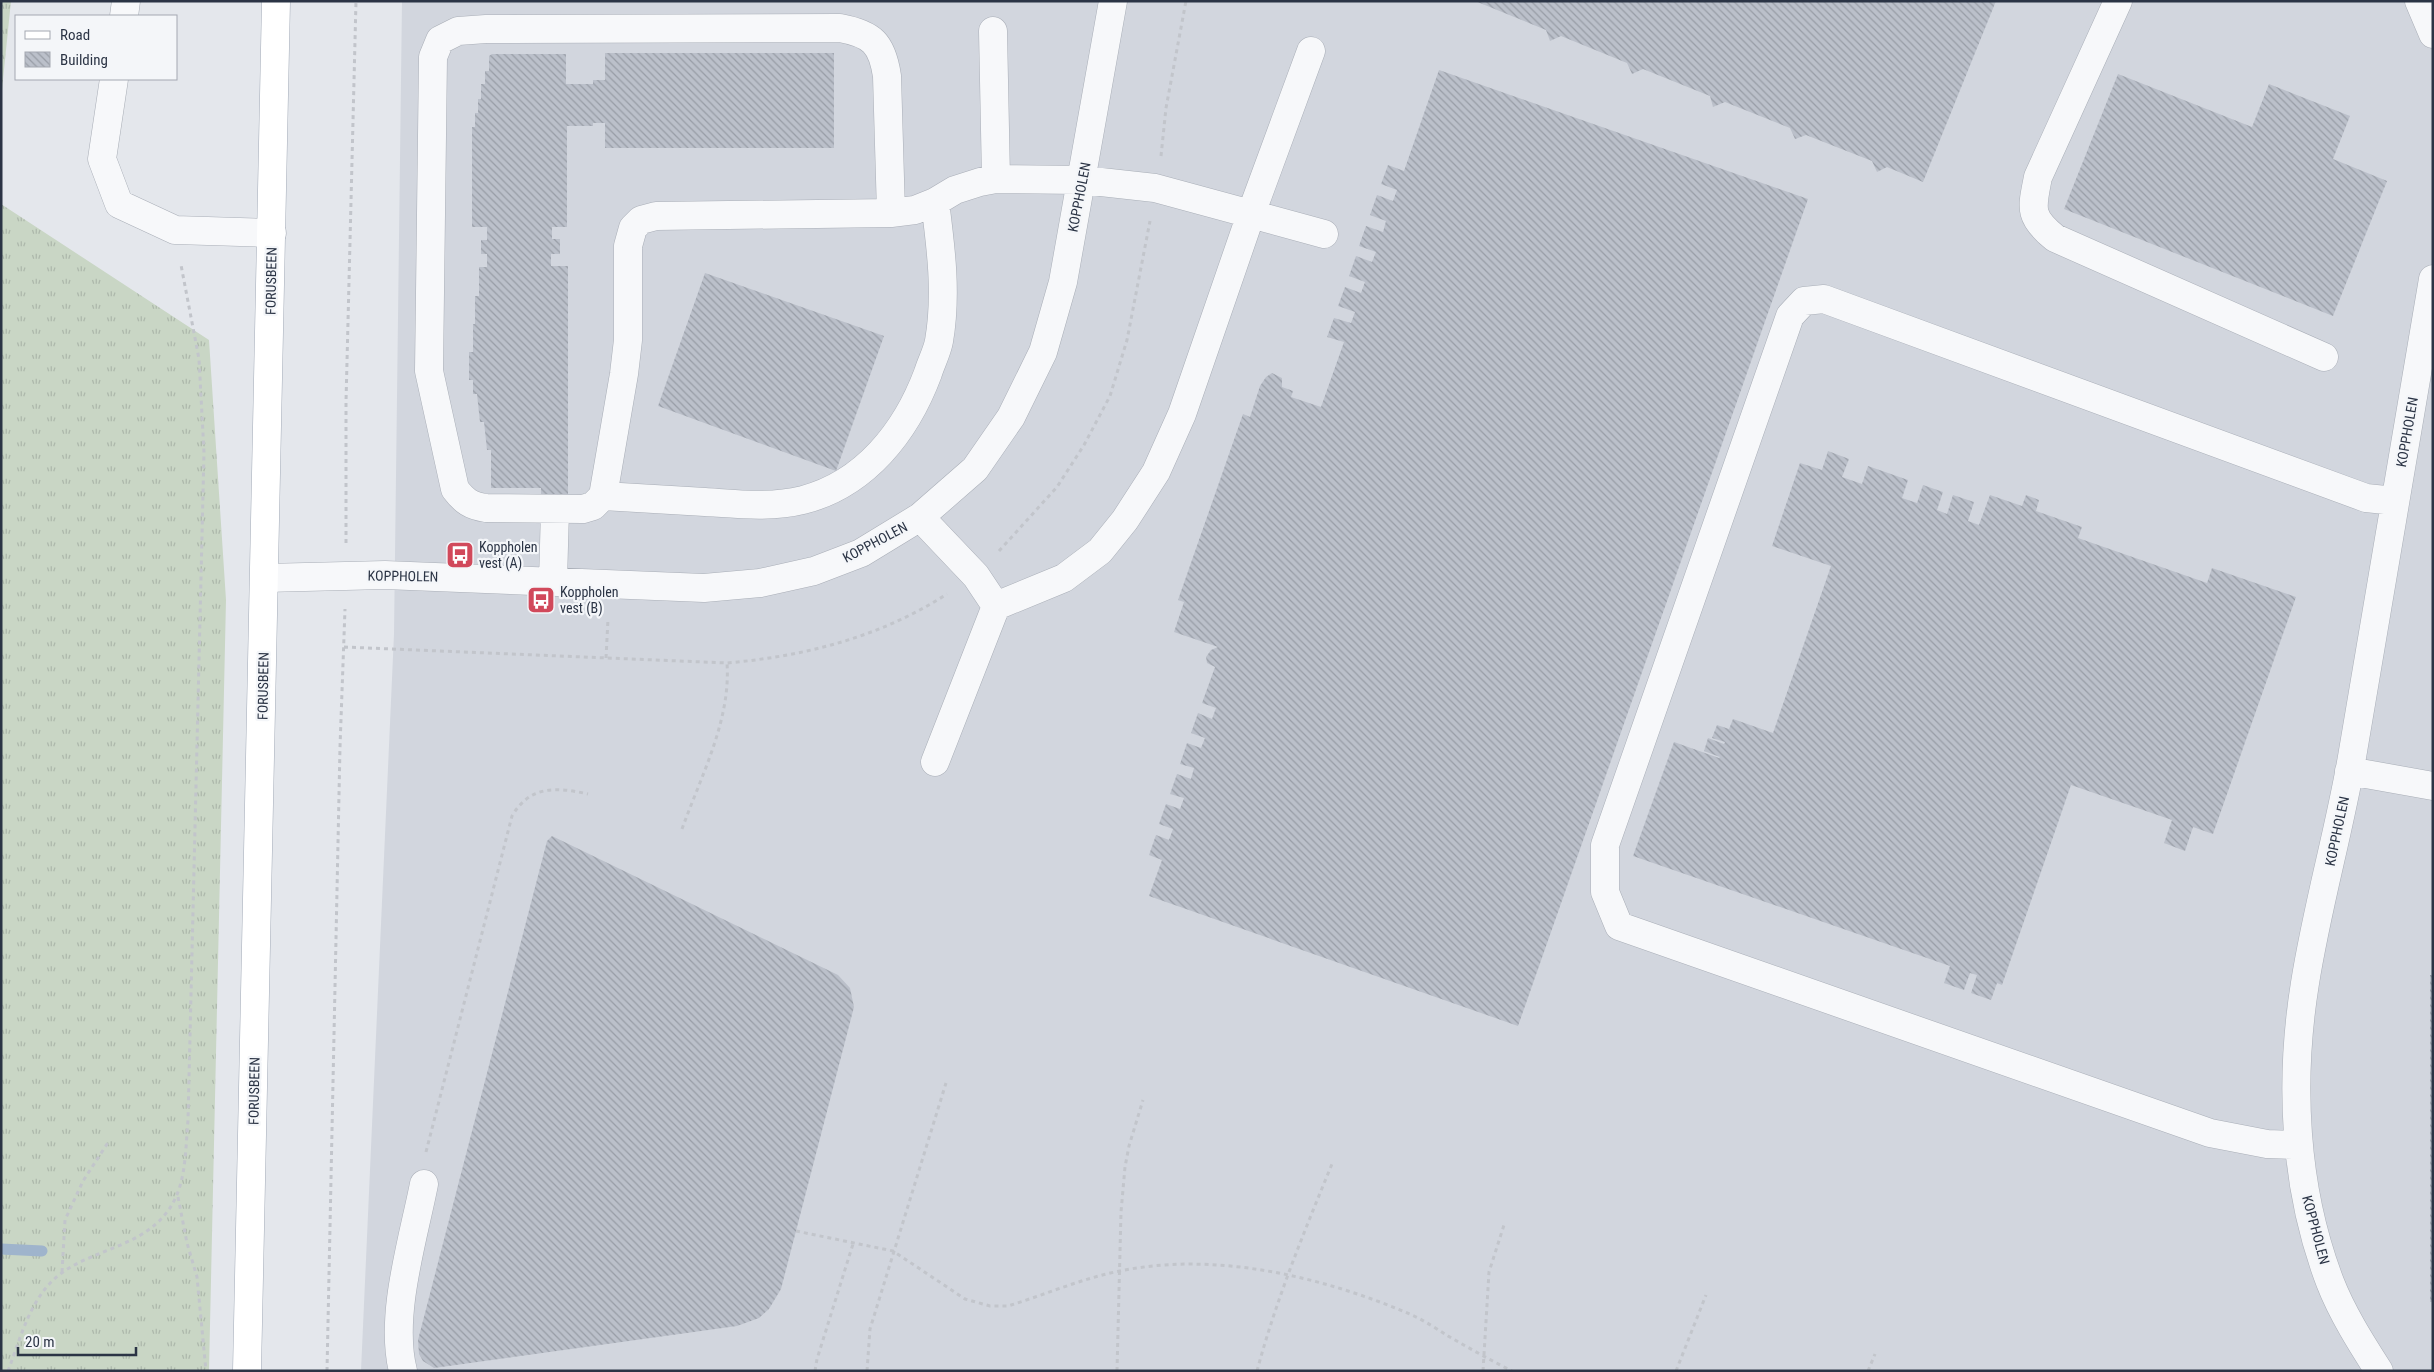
<svg xmlns="http://www.w3.org/2000/svg" width="2434" height="1372" font-family="'Roboto Condensed',sans-serif">
<style>
.built{fill:#d2d6de}
.grass{fill:url(#grass-tufts)}
.lines{fill:none;stroke-linecap:round;stroke-linejoin:round}
.stream{stroke:#9fb4cc;stroke-width:11}
.building{fill:url(#building-back-hatch)}
.minor-casing{stroke:#a9aeb7;stroke-width:29}
.major-casing{stroke:#a3abb8;stroke-width:29}
.path{stroke:#c2c5cb;stroke-width:3;stroke-dasharray:4 4;stroke-linecap:butt}
.minor{stroke:#f7f8fa;stroke-width:28}
.major{stroke:#fff;stroke-width:28}
.labels{text-anchor:middle;dominant-baseline:central;stroke-width:4.5;stroke-linejoin:round;paint-order:stroke}
.street-label{font-size:14px;fill:#2b3445;stroke:#f4f6f9}
.poi-label{font-size:14px;fill:#2b3445;stroke:#f4f6f9;text-anchor:start}
</style>
<defs>
<pattern id="grass-tufts" width="24" height="20" patternUnits="userSpaceOnUse" patternTransform="scale(1.25)"><rect width="24" height="20" fill="#c9d6c5"/><path d="M3 7l-1-3M5 7V3M7 7l1-3M15 17l-1-3M17 17v-4M19 17l1-3" fill="none" stroke="#adb8ab"/></pattern>
<pattern id="building-back-hatch" width="6" height="6" patternUnits="userSpaceOnUse" patternTransform="scale(1.25)"><rect width="6" height="6" fill="#bbc0ca"/><path d="M-1 5l2 2M0 0l6 6M5-1l2 2" fill="none" stroke="#989da6"/></pattern>
</defs>
<rect width="100%" height="100%" fill="#e4e7ec"/>
<path class="built" d="M402 1H2433V1371H361L394 634Z"/>
<path class="grass" d="M1 1H11L1 99Z
M1 204 209 340 226 600 209 1371H1Z"/>
<g class="lines">
<path class="stream" d="M1 1249 42 1251"/>
</g>
<path class="building" d="M1475 1H1996L1923 182 1887 167 1877 172 1872 161 1806 135 1795 139 1790 128 1725 102 1713 107 1710 96 1643 69 1632 74 1627 63 1561 36 1550 41 1546 30Z
M605 53H834V148H605V123H593V126H567V227H552V239H560V254H551V266H568V494H541V488H491V450H487L484 422H480L477 394H473V380H469V352H473V324H475V296H479V267H487V254H481V240H487V227H472V127H475V113H478V99H481V84H485V71H489V56L492 54H566V84H593V80H605Z
M1439 70 1808 199 1518 1026 1149 896 1162 860 1149 855 1156 835 1169 840 1173 829 1159 824 1166 804 1180 809 1184 798 1170 794 1177 774 1191 779 1194 768 1180 764 1187 743 1201 748 1205 738 1191 733 1198 713 1212 719 1216 708 1202 703 1215 667 1207 663 1206 657 1211 650 1218 647 1174 632 1184 602 1178 600 1243 414 1250 417 1260 386 1266 377 1272 373 1282 378V387L1293 391 1291 397 1321 407 1344 342 1327 337 1334 318 1351 323 1355 312 1338 306 1345 287 1361 293 1365 282 1349 276 1356 256 1372 262 1376 252 1359 246 1366 226 1383 232 1386 221 1370 215 1377 195 1393 201 1397 190 1381 184 1388 165 1404 171Z
M2118 74 2252 127 2269 84 2350 116 2333 159 2387 181 2333 316 2064 209Z
M705 273 884 336 836 471 658 406Z
M1828 451 1849 459 1842 477 1862 484 1868 466 1908 480 1902 498 1917 503 1923 485 1943 492 1937 510 1947 514 1953 495 1974 502 1968 521 1979 525 1990 495 2022 506 2026 495 2039 500 2036 511 2082 527 2078 538 2207 583 2212 568 2296 597 2213 834 2193 827 2185 851 2164 843 2172 820 2071 785 2002 985 1997 983 1991 1000 1971 993 1977 975 1970 973 1964 990 1944 983 1950 966 1633 856 1674 742 1719 758 1720 757 1704 751 1708 738 1724 744 1725 742 1712 738 1717 725 1729 729 1733 719 1773 733 1831 566 1772 546 1800 463 1822 470Z
M552 836 838 975 850 988 854 1007 781 1289 769 1309 759 1318 737 1326 434 1368 423 1361 419 1354 418 1340 547 841Z
M2430 975H2433V1302H2430Z"/>
<g class="lines">
<defs>
<path id="minor" d="M2118 1 2038 177C2032 208 2028 216 2055 238L2324 357
M2419 1 2433 34
M124 16 126 1
M993 31 996 179
M114 79 102 159 119 204 175 230 272 233
M891 213 887 76C882 43 872 34 840 28L486 29 458 31 440 40 433 57 429 371 455 489C464 501 471 506 486 508L583 509 593 506 603 496 624 374 628 340V246L633 228 641 220 656 216 891 213 915 210 935 202 955 190 980 182 996 179 1083 180 1155 188 1324 234
M603 496C637 498 671 500 705 502 737 504 771 508 803 500 865 484 906 432 928 373 931 363 937 352 939 341 947 295 941 248 935 202
M920 517 976 576 996 606 935 762
M265 578 385 575 704 588 760 583 814 571 861 553 920 517 975 469 1011 417 1043 352 1063 282 1113 1
M553 581 555 510
M996 606 1064 578 1100 551 1125 520 1156 472 1182 414 1251 214 1311 51
M2349 771 2433 786
M2299 1145 2267 1144 2210 1133 1619 926 1605 892V845L1790 316 1804 301 1824 299 2366 498 2395 501
M403 1371C389 1316 413 1240 424 1184
M2379 1371C2361 1343 2342 1313 2330 1282 2294 1188 2289 1082 2305 983 2317 907 2339 832 2352 757 2379 597 2406 438 2433 279"/>
<path id="major" d="M247 1371 276 1"/>
</defs>
<use href="#minor" class="minor-casing"/>
<use href="#major" class="major-casing"/>
<path class="path" d="M1161 156 1166 108 1186 1
M346 543V402L356 1
M999 551 1057 487 1084 445 1110 396 1127 340 1150 221
M344 647 727 663C806 656 880 637 947 594
M606 658 608 619
M682 829C701 776 731 720 727 663
M426 1152 512 816C530 785 557 787 588 794
M178 1197 187 1243 197 1277 206 1371
M796 1231 893 1251 965 1299 990 1306H1008C1044 1295 1083 1278 1120 1271 1216 1251 1324 1277 1412 1315 1425 1321 1437 1329 1448 1336 1469 1348 1490 1360 1512 1371
M62 1272 65 1220 83 1181 109 1141
M8 1371C21 1337 31 1294 63 1272 86 1256 114 1250 139 1236 187 1208 184 1169 188 1120L204 452 199 359 181 265
M327 1371 340 747 345 609
M815 1371 817 1359 853 1244
M867 1371 870 1329 946 1083
M1117 1371 1121 1212 1125 1167 1129 1146 1143 1100
M1257 1371C1276 1300 1304 1232 1332 1164
M1483 1371 1489 1272 1504 1225
M1676 1371 1706 1295
M1868 1371 1875 1354"/>
<use href="#minor" class="minor"/>
<use href="#major" class="major"/>
</g>
<defs>
<symbol id="bus-square" viewBox="-11 -11 22 22"><rect x="-9" y="-9" width="18" height="18" rx="4" fill="#d1495b" stroke="#f4f6f9"/><path d="M-5-6H5V4H4V6H2V4H-2V6H-4V4H-5ZM-3.5-4V0h7V-4ZM-3.5 1.2v1.5H-2V1.2ZM2 1.2v1.5H3.5V1.2Z" fill="#fff"/></symbol>
</defs>
<g fill-rule="evenodd">
<use href="#bus-square" x="444" y="539" width="32" height="32"/>
<use href="#bus-square" x="525" y="584" width="32" height="32"/>
</g>
<g class="labels">
<g class="street-label">
<text transform="translate(1079 197) rotate(-79)">KOPPHOLEN</text>
<text transform="translate(271 281) rotate(-89)">FORUSBEEN</text>
<text transform="translate(2407 432) rotate(-80)">KOPPHOLEN</text>
<text transform="translate(875 542) rotate(-28)">KOPPHOLEN</text>
<text transform="translate(403 576) rotate(1)">KOPPHOLEN</text>
<text transform="translate(263 686) rotate(-89)">FORUSBEEN</text>
<text transform="translate(2337 831) rotate(-78)">KOPPHOLEN</text>
<text transform="translate(254 1091) rotate(-89)">FORUSBEEN</text>
<text transform="translate(2316 1230) rotate(75)">KOPPHOLEN</text>
</g>
<g class="poi-label">
<text x="479" y="547">Koppholen<tspan x="479" dy="16">vest (A)</tspan></text>
<text x="560" y="592">Koppholen<tspan x="560" dy="16">vest (B)</tspan></text>
</g>
</g>
<rect width="2434" height="1372" fill="none" stroke="#2b3445" stroke-width="5"/>
<rect x="15" y="15" width="162" height="65" fill="#f4f6f9" stroke="#a4a8b1"/>
<rect x="25" y="31" width="25" height="8" fill="#ffffff" stroke="#a4a8b1"/>
<text x="60" y="40" font-size="15" fill="#2b3445">Road</text>
<rect x="25" y="52" width="25" height="15" fill="url(#building-back-hatch)" stroke="#a4a8b1"/>
<text x="60" y="65" font-size="15" fill="#2b3445">Building</text>
<path d="M18 1347v8h118v-8" fill="none" stroke="#2b3445" stroke-width="2.5"/>
<text x="25" y="1347" font-size="15" fill="#2b3445" stroke="#f4f6f9" stroke-width="4" paint-order="stroke">20 m</text>
</svg>
